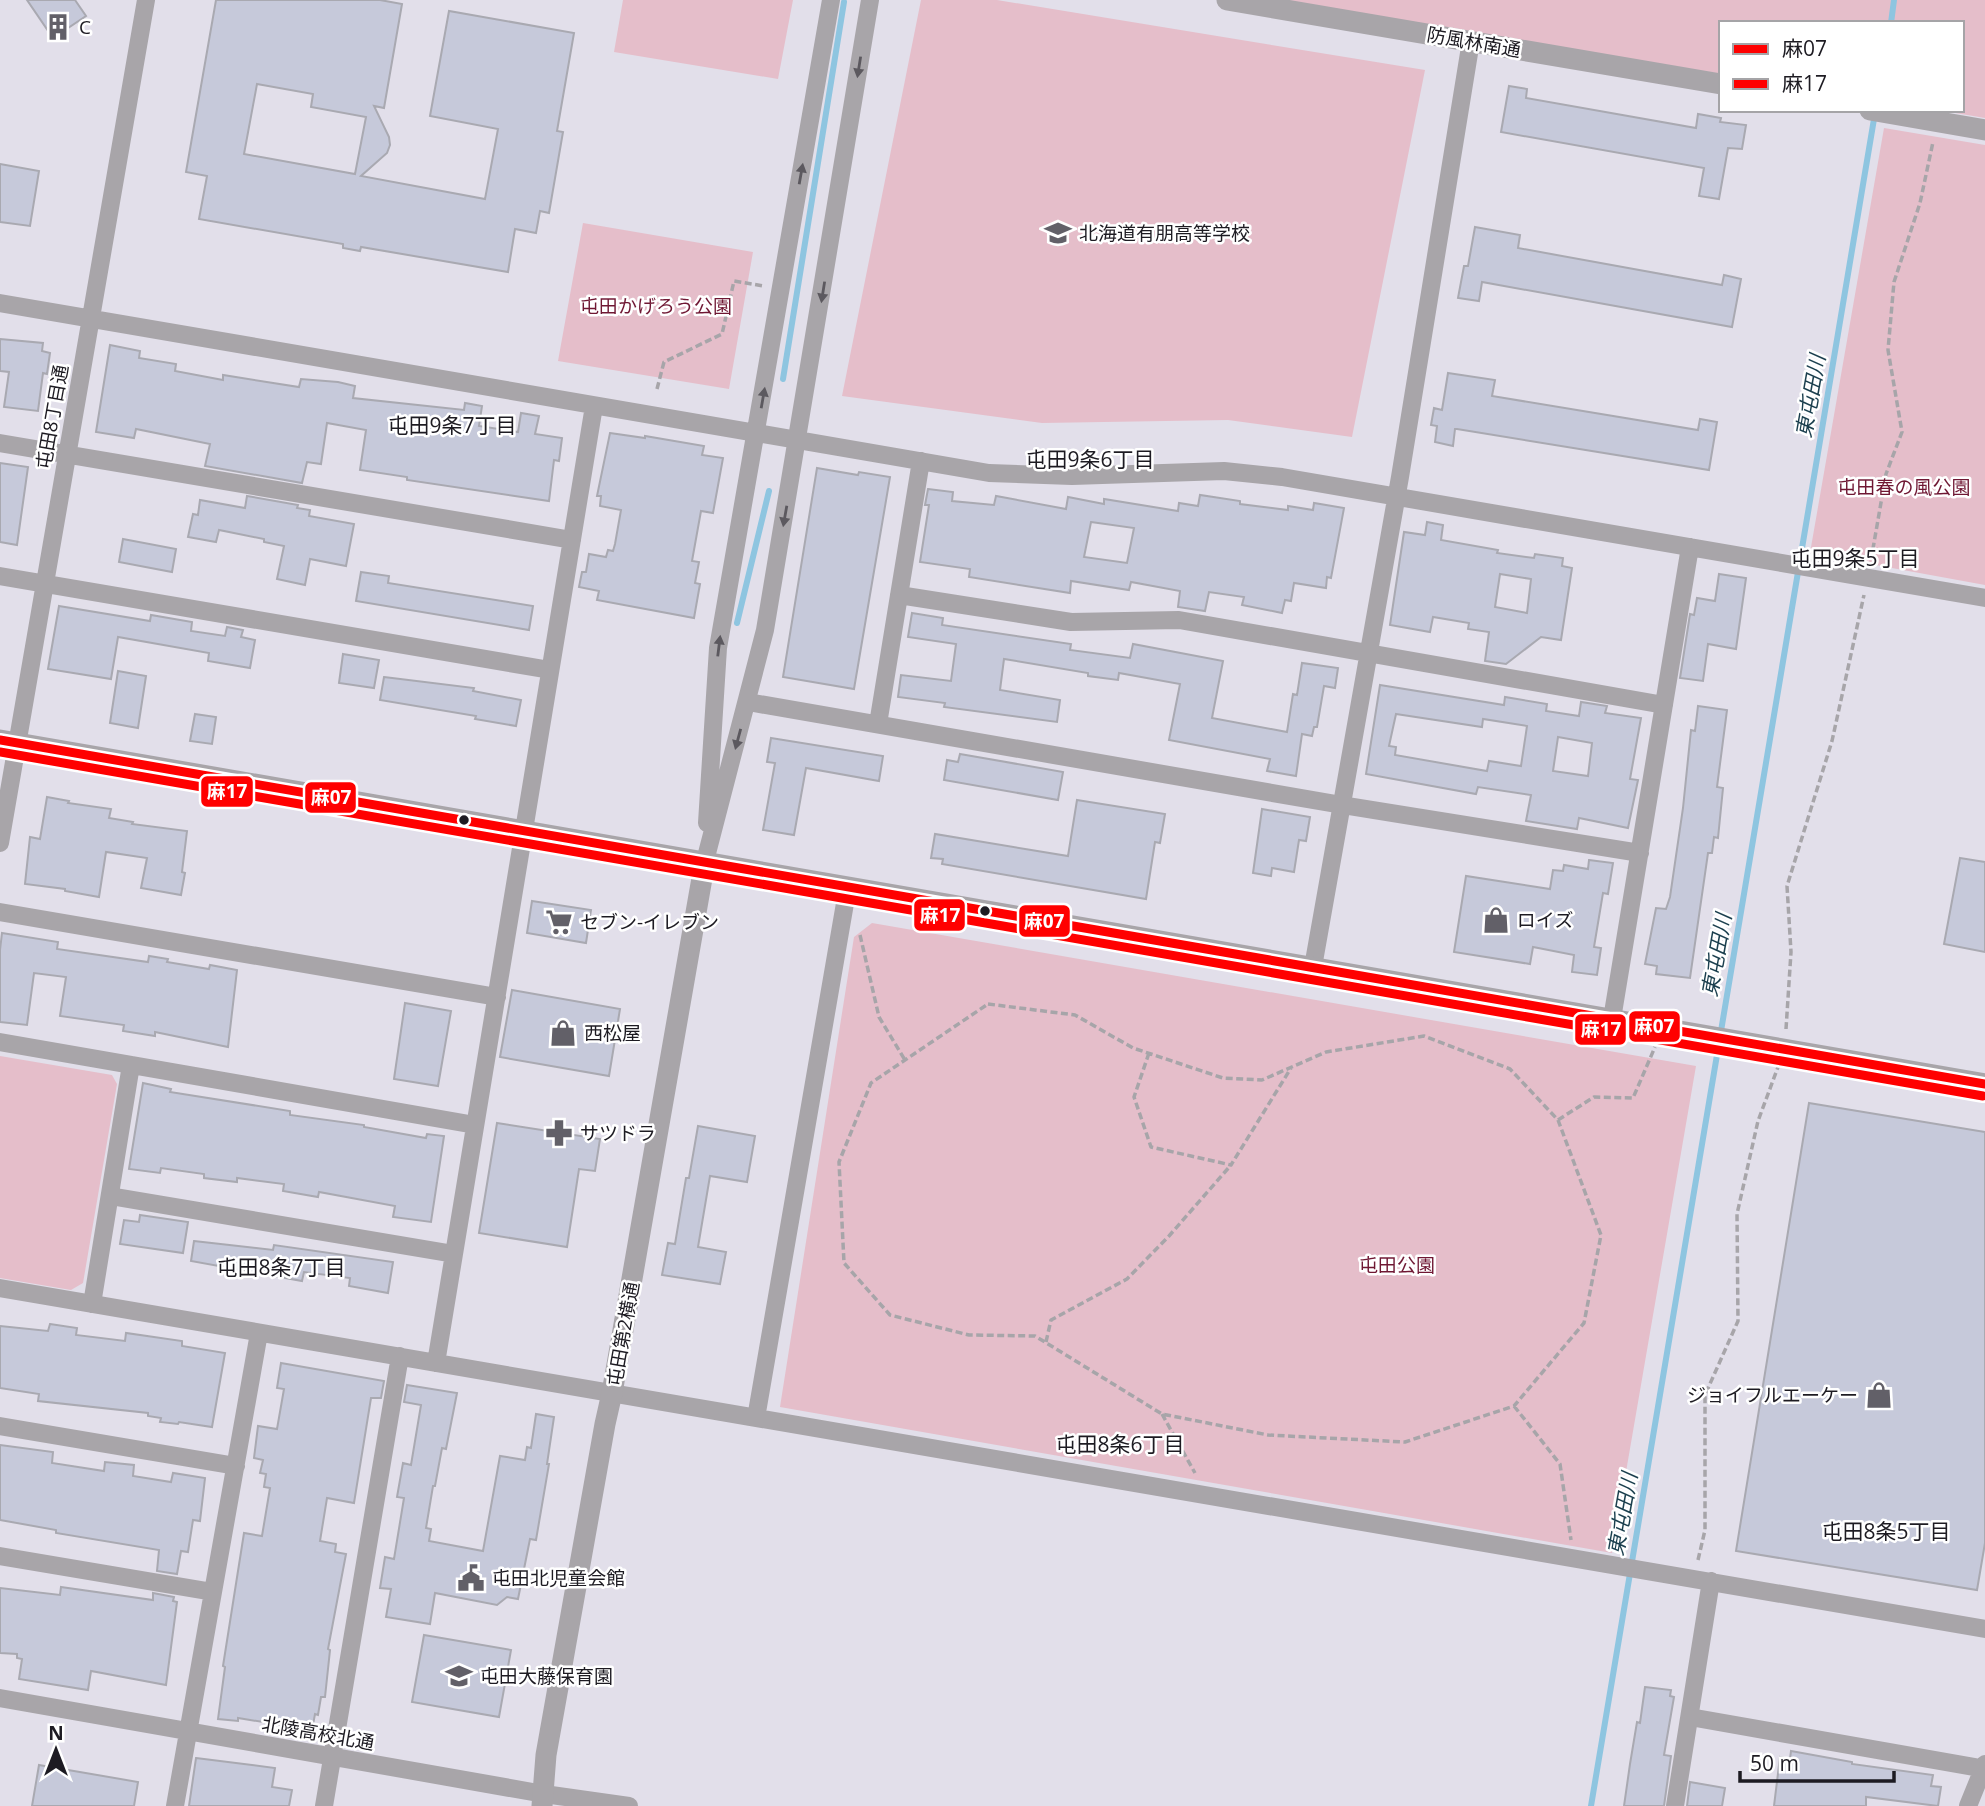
<svg xmlns="http://www.w3.org/2000/svg" width="1985" height="1806" font-family="'Open Sans','Noto Sans JP',sans-serif">
<style>
.green{fill:#e5beca}
.lines{fill:none;stroke-linecap:round;stroke-linejoin:round}
.stream{stroke:#8ec5e0;stroke-width:6}
.building{fill:#c6c9da;stroke:#a9a9b1;stroke-width:2;fill-rule:evenodd}
.path{stroke:#a7a5a9;stroke-width:3.5;stroke-dasharray:7 3.5;stroke-linecap:butt}
.minor{stroke:#a8a5a9;stroke-width:18}
.tertiary{stroke:#a8a5a9;stroke-width:21}
.bus-1-casing{stroke:#fff;stroke-width:14}
.bus-2-casing{stroke:#fff;stroke-width:14}
.bus-1{stroke:#f00;stroke-width:9}
.bus-2{stroke:#f00;stroke-width:9}
.oneway{fill:#5c595f}
.bus-dot{fill:#1d1b22;stroke:#fff;stroke-width:2.5}
.labels{text-anchor:middle;dominant-baseline:central;stroke-width:5;stroke-linejoin:round;paint-order:stroke}
.poi-label{font-size:19px;fill:#1d1b22;stroke:#fff;text-anchor:start}
.street-label{font-size:19px;fill:#1d1b22;stroke:#fff}
.park-label{font-size:19px;fill:#6f1733;stroke:#fff}
.water-label{font-size:21px;font-style:italic;fill:#1b3f4e;stroke:#fff}
.neighbourhood-label{font-size:21px;fill:#1d1b22;stroke:#fff}
.line-badge{stroke:#fff;stroke-width:2.5}
.badge-label{font-size:19px;text-anchor:middle;font-weight:bold;fill:#fff}
</style>
<rect width="100%" height="100%" fill="#e2dfea"/>
<path class="green" d="M623 0H793L778 79 614 52Z
M921 0H997L1425 70 1352 437 1228 420 1042 423 842 396Z
M1280 0H1985V118L1938 110H1962V23H1721V74Z
M1884 128 1985 145V585L1810 553Z
M583 223 753 252 729 389 558 361Z
M872 923 1696 1066 1612 1553 780 1407 854 937Z
M0 1056 112 1075 117 1084 83 1283 71 1290 0 1278Z"/>
<g class="lines">
<path class="stream" d="M1891 23 1894 0
M783 379 844 2
M737 623 769 491
M1591 1806 1875 113"/>
</g>
<path class="building" d="M27 0H75L86 16 53 38Z
M216 0H380L402 4 384 108 374 106 389 137 390 145 387 153 361 176 485 199 498 129 430 116 449 11 574 33 557 131 563 132 549 213 540 211 536 233 515 229 508 272 361 247 360 251 343 248V244L199 219 207 176 186 172ZM257 84 313 94 311 107 366 117 355 174 244 154Z
M1509 86 1527 89 1526 98 1696 128 1698 114 1721 118 1720 122 1746 125 1742 149 1728 148 1719 199 1699 196 1704 168 1501 132Z
M0 164 39 171 30 226 0 222Z
M1475 227 1520 235 1518 248 1722 285 1724 275 1741 279 1732 327 1482 282 1479 301 1458 298 1464 266H1468Z
M0 339 43 343 42 351 50 353 47 374 43 373 38 411 4 407 9 372 0 371Z
M110 345 140 351 139 358 176 364 175 371 223 380V375L299 387 301 379 338 382 355 386 353 398 464 410 465 403 482 406 479 426 518 432 521 413 539 416 535 434 562 438 559 461 554 460 549 501 407 480V477L360 470 366 430 327 423 321 464 307 462 302 483 205 466 210 444 136 429 134 438 96 432Z
M1448 373 1495 380 1492 396 1698 430 1700 419 1717 422 1709 470 1457 429H1455L1453 446 1435 442 1437 426 1431 425 1434 408 1442 410Z
M610 433 645 438V436L704 446 702 455 723 458 713 513 701 511 692 561 699 562 695 583 700 584 694 618 597 600 599 591 579 587 582 572H586L589 554 606 557 608 550 613 551 615 544 621 510 600 506 601 496H597Z
M0 463 28 467 17 545 0 542Z
M817 468 858 475 859 472 890 477 854 689 783 677Z
M928 489 953 492 952 501 994 505 996 496 1066 509 1068 497 1104 504V499L1178 511 1179 503 1198 506 1200 495 1240 501V504L1288 510V506L1313 510 1314 503 1344 508 1331 578 1327 577 1326 588 1294 583 1291 601 1285 600 1282 613 1242 605 1244 597 1209 592 1205 611 1178 607 1180 591 1131 582 1129 590 1071 581 1070 593 969 577 970 569 920 562 929 505H925ZM1091 522 1134 528 1127 563 1084 557Z
M247 496 298 505 297 508 310 510 309 516 354 524 346 566 310 559 305 585 277 579 284 546 264 542V539L219 530 216 542 188 537 193 514 198 515 200 500 245 508Z
M1427 522 1443 525 1441 540 1498 550 1497 553 1534 558 1535 554 1563 558 1562 566 1572 568 1561 640 1541 637 1506 664 1485 661 1489 632 1468 629 1469 623 1433 617 1430 632 1390 625 1404 532 1425 535ZM1500 574 1531 579 1527 613 1495 607Z
M123 539 176 549 172 572 119 562Z
M361 572 389 576 388 583 533 606 529 630 356 601Z
M1719 574 1746 578 1736 649 1708 644 1703 681 1680 678 1690 614 1694 615 1697 598 1715 601Z
M59 606 150 621 151 615 192 622 191 631 225 636 227 627 243 630 241 637 255 640 250 668 208 661 209 653 118 637 111 679 48 669Z
M912 613 943 618 942 625 1071 644 1070 650 1130 658 1133 644 1223 661 1212 718 1287 732 1293 694 1297 695 1302 663 1338 668 1335 688 1324 686 1317 727H1314L1312 736 1302 734 1296 776 1267 771 1270 759 1169 740 1180 684 1119 673 1118 680 1088 676V673L1004 659 1000 690 1060 700 1057 722 944 707 945 703 898 697 901 675 951 681 956 644 908 637Z
M343 654 379 660 374 688 339 683Z
M118 671 146 676 138 728 110 723Z
M384 677 474 688 473 691 521 700 516 726 475 719 476 716 380 700Z
M1380 685 1504 705 1505 697 1547 704 1546 711 1579 716 1581 702 1607 706 1605 713 1641 718 1630 779 1638 780 1628 828 1579 818 1577 829 1526 821 1531 795 1478 787 1476 794 1366 774ZM1396 714 1482 727 1483 719 1527 726 1521 766 1489 761 1487 771 1395 755 1396 747 1389 746ZM1558 737 1592 743 1588 776 1553 771Z
M1698 706 1727 710 1717 787 1723 788 1718 838 1714 837 1712 853H1708L1690 978 1656 974 1657 966 1645 964 1656 908 1666 909 1670 897 1683 808 1691 730 1695 731Z
M195 714 216 717 212 744 190 741Z
M771 738 883 756 879 781 806 768 794 835 763 830 775 763 767 762Z
M960 754 1063 772 1058 800 944 780 947 760 958 762Z
M47 797 69 801 68 803 111 809 109 818 133 822 132 824 187 831 182 872 185 873 181 895 141 888 147 858 106 852 99 897 65 891V889L25 884 30 837 40 839Z
M1077 800 1165 814 1160 843 1155 842 1146 899 942 864 943 859 931 858 935 834 1068 856Z
M1262 809 1310 817 1306 841 1299 840 1294 872 1272 868 1271 876 1253 873Z
M1960 858 1985 862V952L1944 944Z
M1589 860 1613 863 1608 894 1603 893 1594 947 1601 948 1597 975 1572 972 1574 955 1533 947 1530 964 1454 952 1466 876 1550 889 1553 870 1563 871 1564 865 1588 869Z
M532 901 591 910 586 943 527 933Z
M2 933 58 942 57 949 148 962 149 956 168 959 167 962 209 969 210 965 237 970 228 1047 155 1032V1036L123 1031 124 1025 60 1016 66 977 34 973 27 1025 0 1022V950Z
M512 990 620 1009 609 1076 500 1057Z
M405 1003 451 1011 438 1086 394 1079Z
M143 1083 171 1089 170 1092 290 1111V1115L364 1125V1127L426 1138 427 1134 444 1136 431 1222 393 1217 395 1206 319 1192 318 1197 283 1191 284 1184 237 1178V1182L204 1178V1174L161 1168 160 1173 129 1169Z
M1809 1103 1985 1132V1543L1977 1590 1736 1551Z
M497 1123 600 1139 595 1171 579 1169 567 1247 479 1233Z
M698 1126 755 1136 747 1182 710 1176 698 1247 726 1252 720 1284 662 1275 668 1243 675 1244 686 1178H689Z
M140 1215 188 1222 183 1253 120 1244 124 1220 139 1222Z
M194 1241 273 1250 274 1245 393 1262 388 1293 349 1286 350 1278 304 1272 302 1281 191 1261Z
M50 1324 77 1328 76 1335 125 1341 126 1333 182 1341V1346L225 1353 212 1427 179 1422 178 1424 160 1422 161 1418 148 1416V1413L38 1401 39 1394 0 1388V1326L48 1331Z
M281 1363 384 1381 381 1398H371L354 1503 327 1498 320 1541 336 1544 335 1552 346 1554 328 1649 330 1650 325 1697H321L318 1715 315 1714 312 1730 238 1718V1721L218 1719 225 1667 223 1666 244 1533 262 1536 270 1488 264 1487 266 1474 260 1473 263 1460 254 1458 258 1426 277 1429 284 1389 277 1388Z
M407 1385 457 1393 446 1449 442 1448 435 1486H433L426 1528 431 1529 429 1541 483 1551 500 1456 525 1460 527 1447 531 1448 536 1414 554 1417 547 1464H549L536 1540 530 1539 518 1599 507 1597 497 1605 435 1593 430 1624 386 1617 391 1589 380 1588 385 1557 394 1559 404 1498 397 1497 403 1463 411 1465 421 1405 404 1402Z
M0 1445 53 1452 52 1463 104 1471 105 1462 134 1465 133 1476 171 1482 173 1473 205 1478 200 1521 193 1520 188 1552 181 1551 177 1574 157 1571 159 1550 56 1533V1530L0 1520Z
M61 1587 153 1600V1593L174 1597 173 1601 177 1602 166 1685 91 1671 88 1690 19 1679 22 1659 17 1658V1654L0 1653V1588L60 1595Z
M424 1635 511 1650 499 1717 412 1702Z
M1645 1687 1671 1690 1670 1696 1674 1697 1664 1755 1671 1756 1664 1806H1624L1630 1764 1637 1722 1640 1723Z
M1791 1751 1852 1762V1764L1933 1775 1931 1786 1941 1787 1938 1806 1866 1797V1806H1774L1780 1757 1790 1759Z
M196 1758 275 1768 272 1787 292 1790 289 1806H189Z
M39 1765 138 1782 134 1806H32Z
M1690 1782 1725 1788 1722 1806H1687Z"/>
<g class="lines">
<path class="path" d="M657 389 664 362 722 334 734 281 764 286
M1871 560 1886 474 1902 432 1888 350 1894 282 1920 203 1933 142
M860 935 879 1017 905 1060
M988 1004 1075 1015 1133 1048 1223 1078 1262 1080 1326 1052 1424 1036 1510 1069 1558 1120 1601 1235 1584 1323 1514 1406 1405 1442 1268 1435 1162 1414 1035 1336 969 1335 890 1315 844 1263 839 1162 871 1083Z
M1786 1029 1791 952 1787 886 1832 741 1864 595
M1149 1053 1134 1097 1151 1147 1231 1165 1291 1068
M1558 1120 1594 1097 1633 1098 1655 1047
M1046 1342 1051 1320 1127 1279 1169 1236 1231 1165
M1514 1406 1560 1464 1571 1540
M1162 1414 1195 1473
M1698 1560 1705 1530V1395L1738 1321 1737 1214 1758 1121 1778 1067"/>
<path class="minor" d="M0 303 989 473 1072 476 1224 471 1282 477 1985 598
M0 443 572 540
M0 576 550 670
M899 595 1071 622 1179 620 1664 705
M748 702 1342 805 1640 853
M878 724 921 461
M707 823 718 648 831 0
M0 843 146 0
M705 861 765 630 870 0
M0 912 497 997
M1313 967 1400 477 1471 41
M1612 1019 1690 547
M0 1042 475 1125
M110 1196 454 1254
M0 1288 1985 1629
M92 1304 131 1065
M436 1363 594 406
M756 1418 848 886
M0 1426 236 1466
M0 1556 213 1592
M0 1698 544 1794 629 1806
M1690 1717 1985 1769
M175 1806 259 1333
M324 1806 400 1356
M1675 1806 1711 1581
M1968 1806 1985 1764"/>
<path class="tertiary" d="M1227 0 1721 84
M1870 110 1985 130
M0 740 1985 1084
M542 1806 546 1755 605 1424 612 1393 705 861"/>
<defs>
<path id="bus-1" d="M0 740 1985 1084"/>
<path id="bus-2" d="M0 752 1983 1096"/>
</defs>
<use href="#bus-1" class="bus-1-casing"/>
<use href="#bus-2" class="bus-2-casing"/>
<use href="#bus-1" class="bus-1"/>
<use href="#bus-2" class="bus-2"/>
</g>
<defs><path id="oneway-solid" d="M-6-.8H1V-3.2L6.5 0L1 3.2V.8H-6Z" transform="scale(1.75)"/></defs>
<g class="oneway">
<use href="#oneway-solid" transform="translate(859 67) rotate(99)"/>
<use href="#oneway-solid" transform="translate(801 174) rotate(-80)"/>
<use href="#oneway-solid" transform="translate(823 292) rotate(99)"/>
<use href="#oneway-solid" transform="translate(763 398) rotate(-80)"/>
<use href="#oneway-solid" transform="translate(785 516) rotate(100)"/>
<use href="#oneway-solid" transform="translate(719 646) rotate(-83)"/>
<use href="#oneway-solid" transform="translate(738 739) rotate(105)"/>
</g>
<defs>
<symbol id="building-bare" viewBox="-9 -9 18 18"><path d="M-4-6H4V6H1V3H-1V6H-4ZM-2.5-4.3h1.7v1.8h-1.7ZM.8-4.3h1.7v1.8H.8ZM-2.5-1h1.7V.8h-1.7ZM.8-1h1.7V.8H.8Z" fill="#626068" stroke="#fff" stroke-width="2.5" paint-order="stroke"/></symbol>
<symbol id="school-bare" viewBox="-9 -9 18 18"><path d="M0-5L7-2L0 1L-7-2ZM-4 1L0 2.5L4 1V4Q0 6-4 4Z" fill="#626068" stroke="#fff" stroke-width="2.5" paint-order="stroke"/></symbol>
<symbol id="shop-bare" viewBox="-9 -9 18 18"><path d="M-5-2.5h2.3a2.7 3.5 0 0 1 5.4 0H5L5.5 6h-11ZM-1.5-2.5h3a1.5 2.3 0 0 0-3 0Z" fill="#626068" stroke="#fff" stroke-width="2.5" paint-order="stroke"/></symbol>
<symbol id="supermarket-bare" viewBox="-9 -9 18 18"><path d="M-6-5.5h2.5l.6 2H6L4.5 2H-2.5L-4.4-4H-6ZM-1.5 3.2a1.3 1.3 0 1 0 .1 0ZM3 3.2a1.3 1.3 0 1 0 .1 0Z" fill="#626068" stroke="#fff" stroke-width="2.5" paint-order="stroke"/></symbol>
<symbol id="pharmacy-bare" viewBox="-9 -9 18 18"><path d="M-2-6h4v4h4v4h-4v4h-4v-4h-4v-4h4Z" fill="#626068" stroke="#fff" stroke-width="2.5" paint-order="stroke"/></symbol>
<symbol id="civic-bare" viewBox="-9 -9 18 18"><path d="M-.6-6.5H3V-4.5H.6V-3L4-1V1h2V6H-6V1h2V-1L-.6-3ZM-1.2 2.5V6h2.4V2.5Z" fill="#626068" stroke="#fff" stroke-width="2.5" paint-order="stroke"/></symbol>
</defs>
<g fill-rule="evenodd">
<use href="#building-bare" x="39" y="8" width="38" height="38"/>
<use href="#school-bare" x="1039" y="214" width="38" height="38"/>
<use href="#shop-bare" x="1477" y="901" width="38" height="38"/>
<use href="#supermarket-bare" x="540" y="903" width="38" height="38"/>
<use href="#shop-bare" x="544" y="1014" width="38" height="38"/>
<use href="#pharmacy-bare" x="540" y="1114" width="38" height="38"/>
<use href="#shop-bare" x="1860" y="1376" width="38" height="38"/>
<use href="#civic-bare" x="452" y="1559" width="38" height="38"/>
<use href="#school-bare" x="440" y="1657" width="38" height="38"/>
</g>
<g class="bus-dot">
<circle cx="464" cy="820" r="6"/>
<circle cx="985" cy="911" r="6"/>
</g>
<g class="labels">
<g class="poi-label">
<text x="79" y="27">C</text>
<text x="1079" y="233">北海道有朋高等学校</text>
<text x="1517" y="920">ロイズ</text>
<text x="580" y="922">セブン-イレブン</text>
<text x="584" y="1033">西松屋</text>
<text x="580" y="1133">サツドラ</text>
<text x="1858" y="1395" text-anchor="end">ジョイフルエーケー</text>
<text x="492" y="1578">屯田北児童会館</text>
<text x="480" y="1676">屯田大藤保育園</text>
</g>
<g class="street-label">
<text transform="translate(1474 42) rotate(10)">防風林南通</text>
<text transform="translate(52 417) rotate(-80)">屯田8丁目通</text>
<text transform="translate(623 1334) rotate(-80)">屯田第2横通</text>
<text transform="translate(318 1733) rotate(10)">北陵高校北通</text>
</g>
<g class="park-label">
<text x="656" y="306">屯田かげろう公園</text>
<text x="1904" y="487">屯田春の風公園</text>
<text x="1397" y="1265">屯田公園</text>
</g>
<g class="water-label">
<text transform="translate(1810 396) rotate(-80)">東屯田川</text>
<text transform="translate(1716 955) rotate(-80)">東屯田川</text>
<text transform="translate(1622 1514) rotate(-80)">東屯田川</text>
</g>
<g class="neighbourhood-label">
<text x="452" y="425">屯田9条7丁目</text>
<text x="1090" y="459">屯田9条6丁目</text>
<text x="1855" y="558">屯田9条5丁目</text>
<text x="281" y="1267">屯田8条7丁目</text>
<text x="1120" y="1444">屯田8条6丁目</text>
<text x="1886" y="1531">屯田8条5丁目</text>
</g>
</g>
<g class="line-badge">
<rect x="200" y="775" width="54" height="33" rx="7" fill="#f00"/>
<rect x="304" y="781" width="53" height="33" rx="7" fill="#f00"/>
<rect x="913" y="898" width="53" height="34" rx="7" fill="#f00"/>
<rect x="1018" y="904" width="53" height="34" rx="7" fill="#f00"/>
<rect x="1628" y="1010" width="53" height="33" rx="7" fill="#f00"/>
<rect x="1574" y="1013" width="53" height="33" rx="7" fill="#f00"/>
</g>
<g class="badge-label">
<text x="227" y="798">麻17</text>
<text x="331" y="804">麻07</text>
<text x="940" y="922">麻17</text>
<text x="1044" y="928">麻07</text>
<text x="1654" y="1033">麻07</text>
<text x="1601" y="1036">麻17</text>
</g>
<rect x="1719" y="21" width="245" height="91" fill="#ffffff" stroke="#a5a4a7" stroke-width="2"/>
<rect x="1733" y="44" width="35" height="10" fill="#ff0000" stroke="#a5a4a7" stroke-width="2"/>
<text x="1782" y="56" font-size="21" fill="#1d1b22">麻07</text>
<rect x="1733" y="79" width="35" height="10" fill="#ff0000" stroke="#a5a4a7" stroke-width="2"/>
<text x="1782" y="91" font-size="21" fill="#1d1b22">麻17</text>
<g transform="translate(56 1750)" stroke="#ffffff" stroke-width="5" paint-order="stroke">
<path d="M0-5L12 26L0 18L-12 26Z" fill="#1d1b22"/>
<text y="-10" font-size="19" font-weight="bold" text-anchor="middle" fill="#1d1b22">N</text>
</g>
<path d="M1740 1771v10h154v-10" fill="none" stroke="#1d1b22" stroke-width="3.5"/>
<text x="1750" y="1771" font-size="21" fill="#1d1b22" stroke="#ffffff" stroke-width="5" paint-order="stroke">50 m</text>
</svg>
